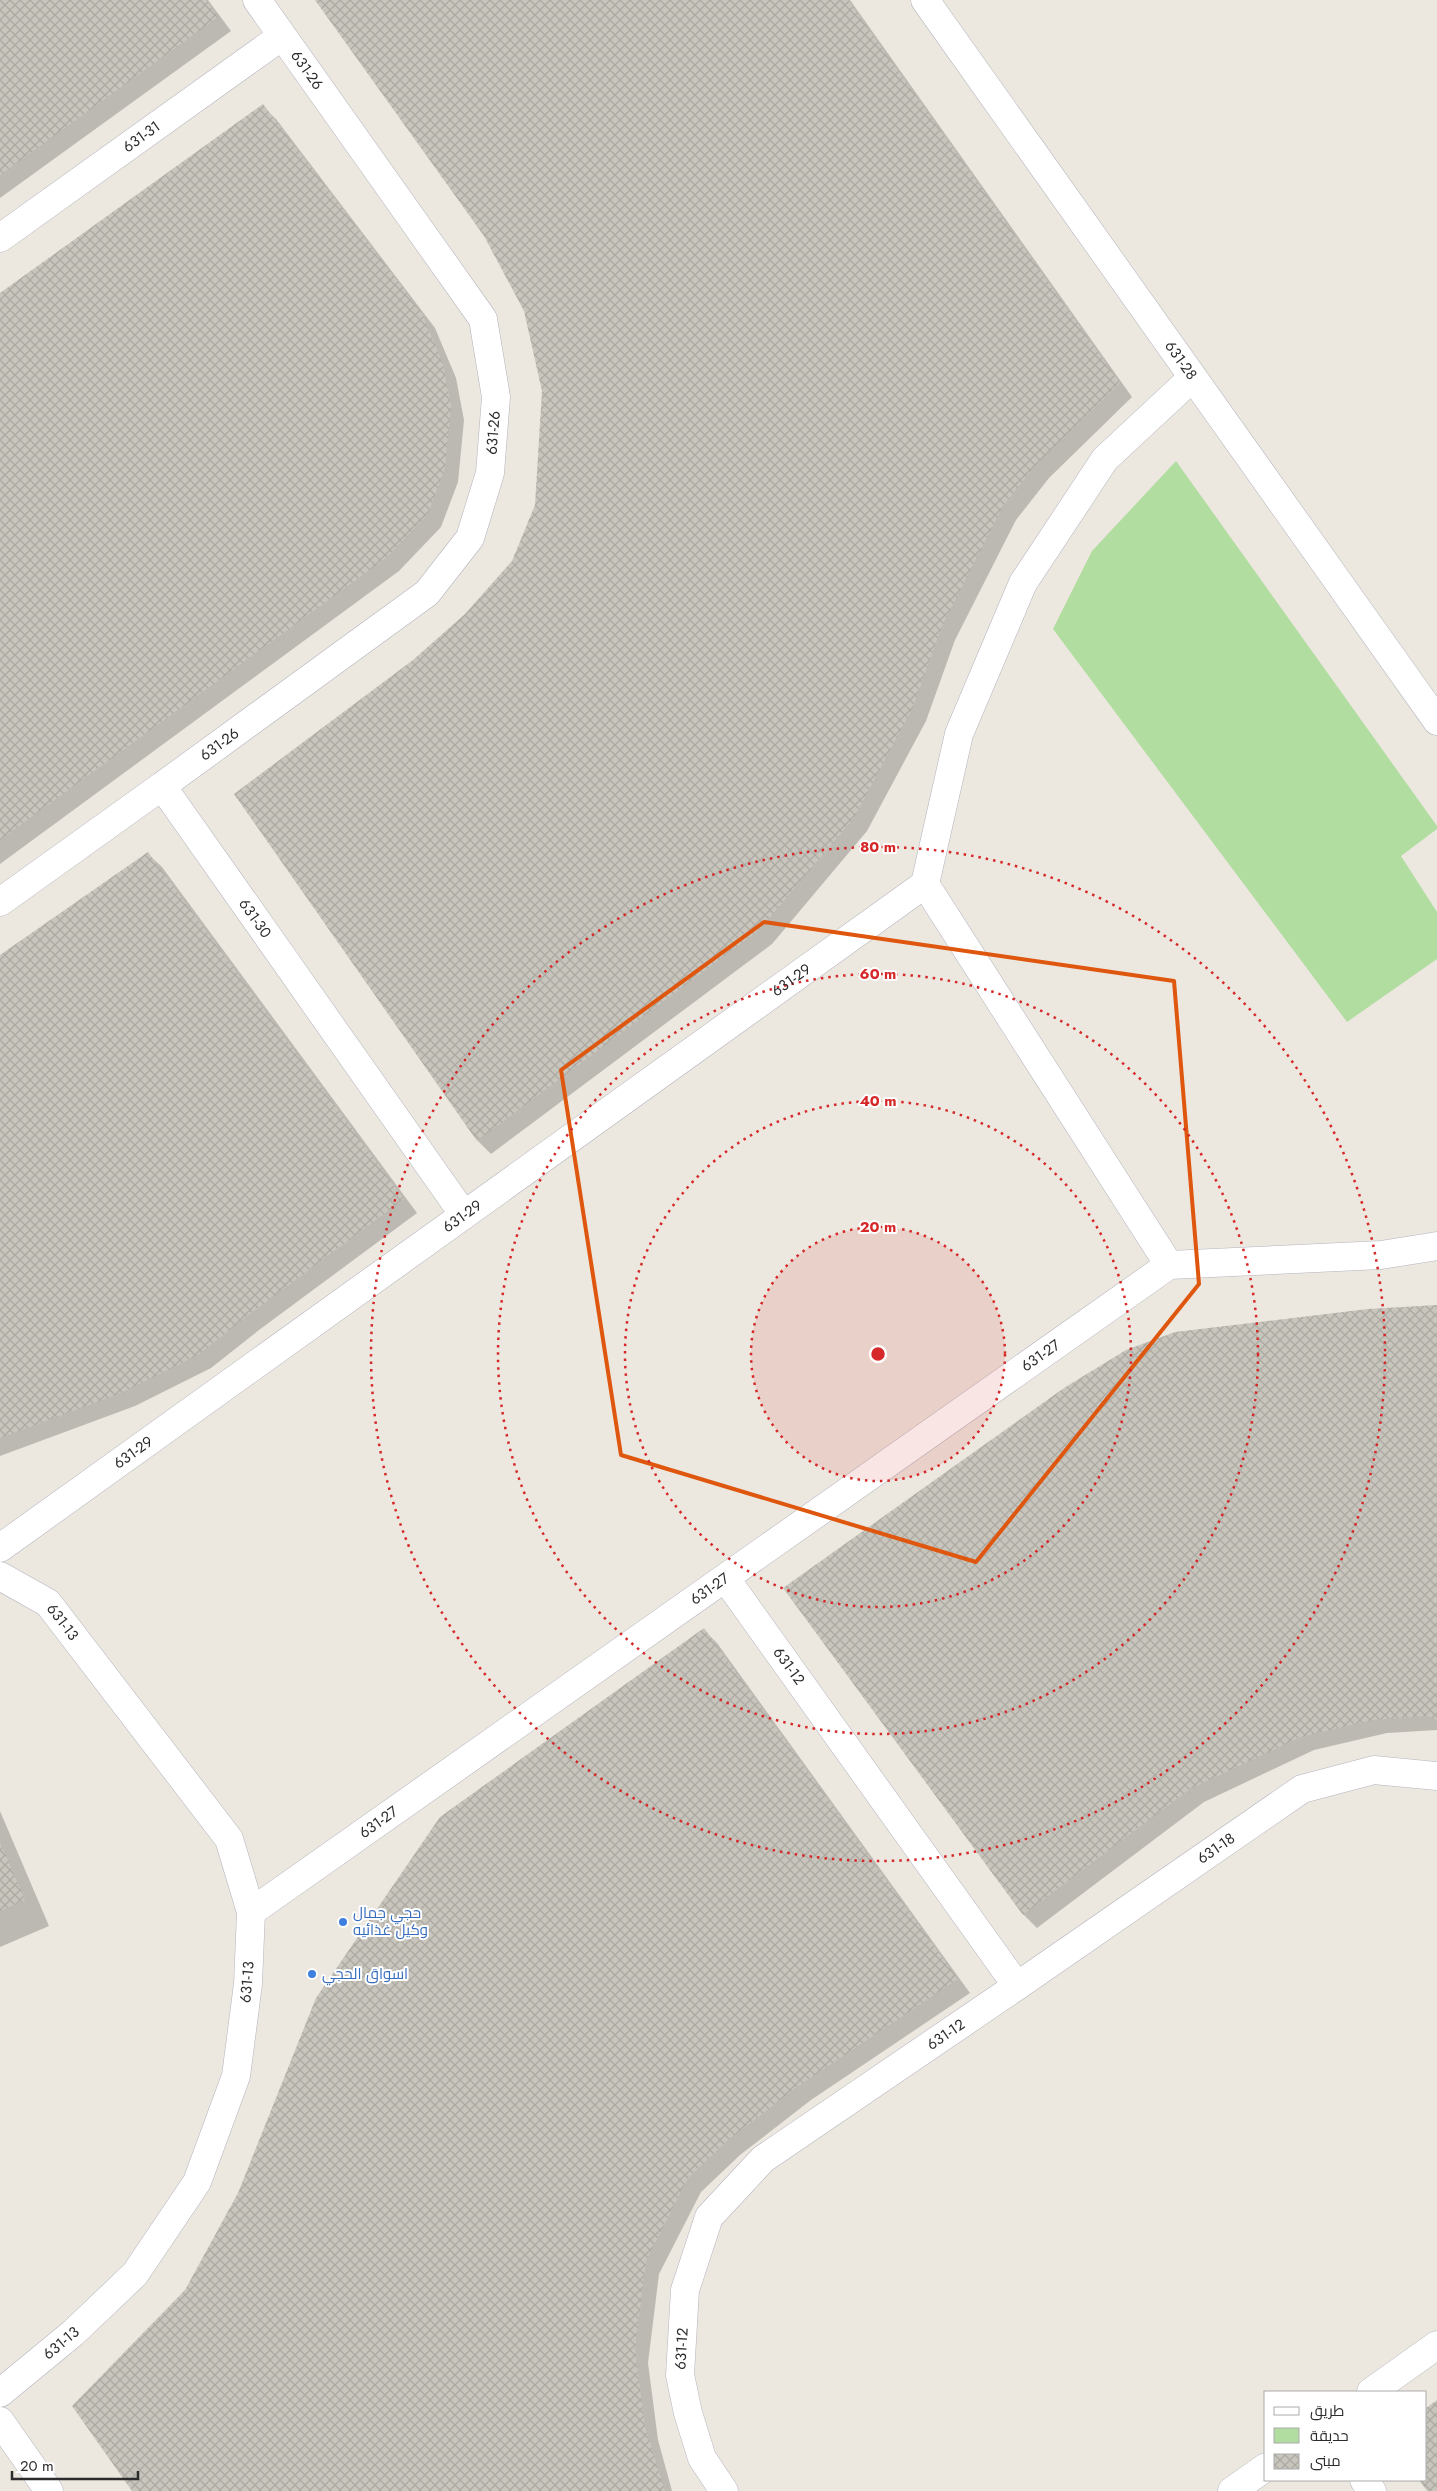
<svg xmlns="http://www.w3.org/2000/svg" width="1437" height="2491" font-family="Jost,Cairo,sans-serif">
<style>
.green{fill:#b1dda1}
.shadow{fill:#0003}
.building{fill:url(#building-cross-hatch)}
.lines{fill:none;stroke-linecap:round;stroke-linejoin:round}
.minor-casing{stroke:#b3b4be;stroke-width:29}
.minor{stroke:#fff;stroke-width:28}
.marked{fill:none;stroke:#df570e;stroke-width:4;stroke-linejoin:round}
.ring{fill:none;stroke:#d62828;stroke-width:2.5;stroke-dasharray:2.5 5}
.shop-dot{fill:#3f7fe0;stroke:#fff;stroke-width:2}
.labels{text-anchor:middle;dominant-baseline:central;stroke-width:4;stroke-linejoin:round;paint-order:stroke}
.street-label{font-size:15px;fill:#2c2c2c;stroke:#fff}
.shop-label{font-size:15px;fill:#366cbe;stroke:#fff;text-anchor:start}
.centre{fill:#d62828;stroke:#fff;stroke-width:2.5}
.ring-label{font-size:15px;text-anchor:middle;font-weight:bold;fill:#d62828;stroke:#fff;stroke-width:4;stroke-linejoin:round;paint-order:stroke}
</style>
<defs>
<pattern id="building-cross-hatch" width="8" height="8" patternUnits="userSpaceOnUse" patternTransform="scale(1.25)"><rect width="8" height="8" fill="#c8c5bd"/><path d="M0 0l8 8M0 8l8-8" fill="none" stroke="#aca9a3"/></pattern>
</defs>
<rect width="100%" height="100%" fill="#ece7df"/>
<path class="green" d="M1176 461 1437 826V829L1401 856 1437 912V959L1347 1022 1053 629 1092 551Z"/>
<path class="shadow" d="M0 0H208L231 31 0 198Z
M317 0H850L1132 397 1049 478 1016 520 955 640 926 721 867 831 772 944 491 1154 478 1141 235 794 414 661 466 615 513 561 536 505 543 390 526 311 485 235Z
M262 106 276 119 435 328 456 378 464 420 458 482 441 527 399 571 0 864V294Z
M148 854 162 867 417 1213 259 1330 211 1368 135 1406 0 1456V956Z
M1437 1307V1730L1387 1733 1314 1750 1204 1802 1037 1928 1024 1915 785 1588Z
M704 1630 717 1643 970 1993 811 2100 740 2155 701 2192 659 2274 648 2363 658 2440 672 2491H133L186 2291Z
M0 1811 49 1926 0 1947Z
M1437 2402V2491H1428L1420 2480H1426V2410Z"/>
<path class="building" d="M0 0H206L218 17 0 175Z
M315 0H848L1120 383 1036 465 1003 506 942 626 913 707 854 818 759 930 477 1141 234 794 413 660 465 614 512 561 535 505 542 391 524 311 484 236Z
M263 104 422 313 443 364 451 406 445 468 428 514 386 558 0 840V293Z
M148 852 404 1199 246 1317 198 1355 121 1393 0 1438V955Z
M1437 1305V1720L1428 1716 1373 1720 1301 1737 1190 1789 1023 1915 783 1588 1064 1388 1126 1350 1175 1332 1368 1309Z
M704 1628 958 1979 797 2087 727 2141 688 2178 646 2261 635 2349 645 2426 665 2491H132L72 2406 185 2290 238 2193 316 1998 440 1817Z
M0 1842 25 1900 0 1911Z
M1437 2400V2491H1427L1419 2480H1426V2408Z"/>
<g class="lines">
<defs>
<g id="minor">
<path id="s1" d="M925 0 1437 721"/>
<path id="s2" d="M0 238 282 36"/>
<path d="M1192 378 1105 459 1023 583 959 734 925 884 1169 1265 1381 1255 1437 1246"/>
<path id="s3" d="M162 786 427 593 470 538 490 473 496 397 483 319 257 0"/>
<path id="s4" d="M0 902 162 786 464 1215"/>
<path id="s5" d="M0 1548 925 884"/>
<path id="s6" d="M0 1576 48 1603 229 1839 251 1912 248 1984 236 2076 197 2182 135 2274 73 2333 0 2393"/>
<path id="s7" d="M251 1912 1169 1265"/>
<path id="s8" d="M1017 1986 1302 1789 1374 1770 1437 1776"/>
<path d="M1371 2392 1437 2345"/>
<path d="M0 2421 49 2491"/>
<path d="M1364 2480 1372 2491"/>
<path id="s9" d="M724 2491 702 2458 688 2413 680 2375 685 2290 709 2217 763 2159 1017 1986 726 1579"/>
<path d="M1232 2491 1266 2467"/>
</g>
</defs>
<use href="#minor" class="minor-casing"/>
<use href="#minor" class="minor"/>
</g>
<path class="marked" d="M764 922 1174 981 1199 1284 976 1562 621 1455 561 1070Z"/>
<circle cx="878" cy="1354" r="127" fill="#d62828" fill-opacity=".12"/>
<g class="ring">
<circle cx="878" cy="1354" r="127"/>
<circle cx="878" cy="1354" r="253"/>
<circle cx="878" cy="1354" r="380"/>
<circle cx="878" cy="1354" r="507"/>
</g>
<g class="shop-dot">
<circle cx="343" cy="1922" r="5"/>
<circle cx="312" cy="1974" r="5"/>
</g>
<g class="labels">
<g class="street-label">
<text transform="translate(307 70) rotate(55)">631-26</text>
<text stroke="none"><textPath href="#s2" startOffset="174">631-31</textPath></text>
<text stroke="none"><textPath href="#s1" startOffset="442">631-28</textPath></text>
<text stroke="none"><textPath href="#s3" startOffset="506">631-26</textPath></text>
<text stroke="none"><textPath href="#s3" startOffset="71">631-26</textPath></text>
<text stroke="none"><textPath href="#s4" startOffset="361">631-30</textPath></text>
<text stroke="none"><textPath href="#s5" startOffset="974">631-29</textPath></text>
<text stroke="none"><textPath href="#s5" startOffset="569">631-29</textPath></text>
<text stroke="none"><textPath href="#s7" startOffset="966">631-27</textPath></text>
<text stroke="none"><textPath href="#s5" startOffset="164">631-29</textPath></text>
<text stroke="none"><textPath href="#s7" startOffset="561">631-27</textPath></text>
<text stroke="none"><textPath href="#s6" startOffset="79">631-13</textPath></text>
<text transform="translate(789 1666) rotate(54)">631-12</text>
<text stroke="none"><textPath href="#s7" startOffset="156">631-27</textPath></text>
<text stroke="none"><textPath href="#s8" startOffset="242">631-18</textPath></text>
<text transform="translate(247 1982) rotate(-85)">631-13</text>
<text stroke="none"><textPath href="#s9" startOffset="588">631-12</textPath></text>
<text transform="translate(61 2343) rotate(-40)">631-13</text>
<text stroke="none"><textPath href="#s9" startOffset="152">631-12</textPath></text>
</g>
<g class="shop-label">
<text x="353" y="1913">حجي جمال<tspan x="353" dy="17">وكيل غذائيه</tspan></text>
<text x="322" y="1974">اسواق الحجي</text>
</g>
</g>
<circle cx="878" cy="1354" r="8" class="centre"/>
<g class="ring-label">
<text x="878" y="852">80 m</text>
<text x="878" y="979">60 m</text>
<text x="878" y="1106">40 m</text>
<text x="878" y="1232">20 m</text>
</g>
<rect x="1264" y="2391" width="162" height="90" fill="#ffffff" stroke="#ababab"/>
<rect x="1274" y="2407" width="25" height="8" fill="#ffffff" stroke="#ababab"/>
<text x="1310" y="2416" font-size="15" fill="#2c2c2c">طريق</text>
<rect x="1274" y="2428" width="25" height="15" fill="#b1dda1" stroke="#ababab"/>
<text x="1310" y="2441" font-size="15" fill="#2c2c2c">حديقة</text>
<rect x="1274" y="2454" width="25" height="15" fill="url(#building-cross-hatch)" stroke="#ababab"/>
<text x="1310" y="2466" font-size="15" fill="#2c2c2c">مبنى</text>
<path d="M12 2471v8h126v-8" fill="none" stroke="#2c2c2c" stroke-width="2.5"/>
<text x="20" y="2471" font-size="15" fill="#2c2c2c" stroke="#ffffff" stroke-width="4" paint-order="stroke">20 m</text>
</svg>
